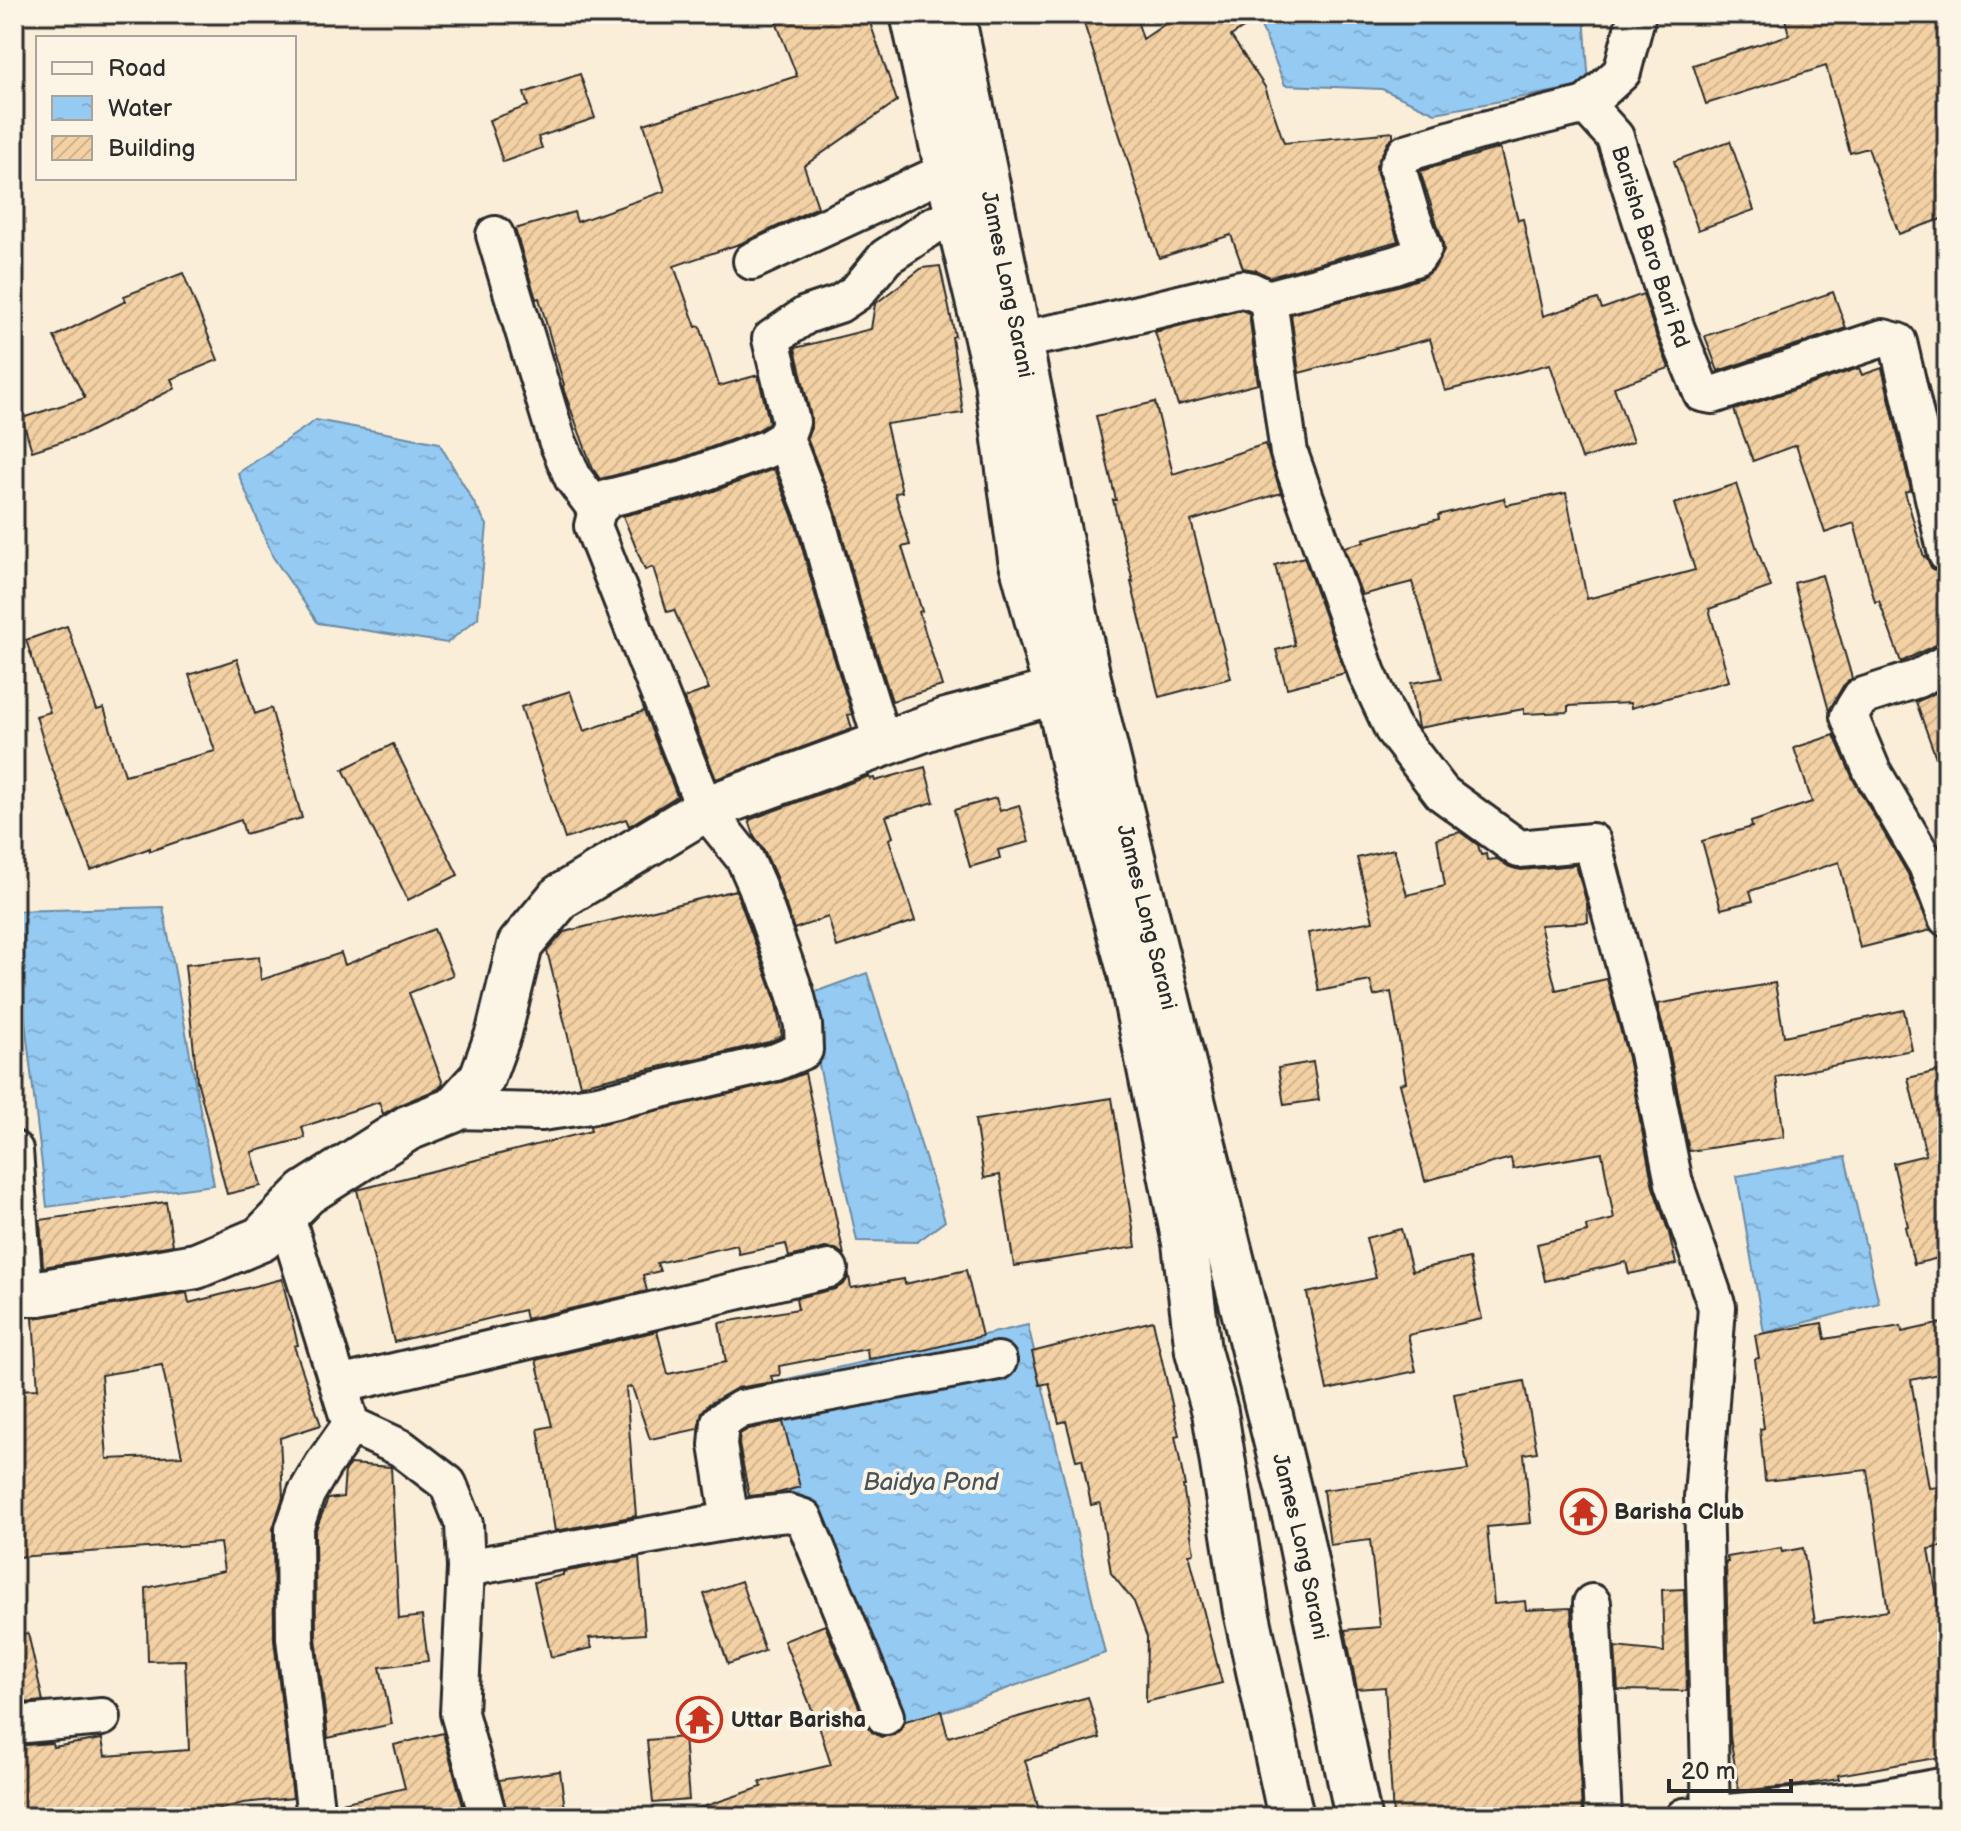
<svg xmlns="http://www.w3.org/2000/svg" width="1961" height="1831" font-family="'Balsamiq Sans',sans-serif">
<style>
.water{fill:url(#water-ripples);stroke:#6b8aa3;stroke-width:2}
.building{fill:url(#building-hatch);stroke:#2b2b2b;stroke-width:2;fill-rule:evenodd}
.lines{fill:none;stroke-linecap:round;stroke-linejoin:round}
.minor-casing{stroke:#2b2b2b;stroke-width:42}
.tertiary-casing{stroke:#2b2b2b;stroke-width:50}
.secondary-casing{stroke:#2b2b2b;stroke-width:50}
.minor{stroke:#fcf5e5;stroke-width:36}
.tertiary{stroke:#fcf5e5;stroke-width:44}
.secondary{stroke:#fcf5e5;stroke-width:44}
.labels{text-anchor:middle;dominant-baseline:central;stroke-width:8;stroke-linejoin:round;paint-order:stroke}
.street-label{font-size:22px;fill:#2b2b2b;stroke:#fcf5e5}
.poi-label{font-size:22px;font-weight:bold;fill:#2b2b2b;stroke:#fcf5e5;text-anchor:start}
.water-label{font-size:24px;font-style:italic;fill:#46535d;stroke:#fcf5e5}
</style>
<defs>
<pattern id="water-ripples" width="26" height="14" patternUnits="userSpaceOnUse" patternTransform="scale(2)"><rect width="26" height="14" fill="#95caf3"/><path d="M2 4q2-2 4 0t4 0M15 11q2-2 4 0t4 0" fill="none" stroke="#81aed0"/></pattern>
<pattern id="building-hatch" width="6" height="6" patternUnits="userSpaceOnUse" patternTransform="scale(2)"><rect width="6" height="6" fill="#f3d1a4"/><path d="M-1 1l2-2M0 6l6-6M5 7l2-2" fill="none" stroke="#d0b48d"/></pattern>
</defs>
<rect width="100%" height="100%" fill="#faeed8"/>
<filter id="ink" filterUnits="userSpaceOnUse"><feTurbulence type="fractalNoise" baseFrequency=".0125" numOctaves="2"/><feDisplacementMap in="SourceGraphic" scale="16" xChannelSelector="R" yChannelSelector="G"/><feConvolveMatrix kernelMatrix="1 2 1 2 8 2 1 2 1" color-interpolation-filters="sRGB"/></filter>
<g filter="url(#ink)">
<path class="water" d="M1256 14H1584L1589 85 1435 113 1382 89 1285 85Z
M316 420 439 443 487 525 478 618 447 643 318 623 273 557 238 473Z
M163 907 214 1185 47 1207 14 929V911Z
M867 973 945 1221 917 1242 857 1241 804 996Z
M1845 1157 1879 1303 1764 1333 1737 1176Z
M1028 1325 1105 1653 902 1727 783 1478 769 1383Z"/>
<path class="building" d="M773 14H867L897 101 804 166 818 207 742 243 674 266 696 327 700 326 719 386 758 375 769 421 768 424 758 430 679 459 600 479 593 469 564 391 563 386 564 385 539 298 536 299 515 229 574 212 577 222 665 191 644 124 797 76Z
M1081 14H1135L1143 39 1180 14H1265L1231 36 1265 87 1284 143 1393 132V138L1388 142 1376 166 1377 174 1398 241 1270 277 1255 270 1243 268 1231 235 1159 258Z
M1784 14H1947V217L1899 234 1868 148 1850 153 1826 66 1706 104 1693 65 1789 35Z
M580 74 595 118 538 137 542 148 503 162 489 120 528 106 524 93Z
M1730 141 1754 210 1698 230 1674 161Z
M1500 148 1518 220 1523 219 1543 316 1598 299 1602 309 1643 294 1656 335 1669 368 1614 387 1633 442 1582 459 1550 364 1445 391 1430 339 1299 373 1291 314 1401 285 1424 277 1434 269 1444 251 1443 242 1420 171Z
M940 266 955 336 952 337 963 413 886 424 902 492 895 493 910 545 902 547 922 611 919 612 942 686 892 701 861 604 836 512 807 438 811 428V417L795 348 871 329 875 304 922 268Z
M183 273 218 360 171 379 175 388 85 434 32 451 22 418 85 398 54 337 126 301 124 296Z
M1833 292 1846 328 1718 371 1705 336Z
M1241 310 1249 313 1258 384 1178 405 1155 332Z
M1859 368 1862 375 1882 368 1911 490 1905 492 1924 557 1926 556 1932 569 1943 574 1947 587V642L1937 644 1901 662 1879 601 1875 602 1854 523 1825 533 1796 445 1753 461 1734 410Z
M1155 402 1173 474 1265 444 1281 493 1191 521 1231 678 1159 697 1131 582H1133L1113 500H1116L1096 416Z
M774 469 796 525 821 616 852 714 848 715 852 729 716 779 684 698 709 689 674 610 667 612 653 567 645 570 623 516 692 499Z
M1736 484 1756 546 1771 587 1709 609 1729 681 1631 708 1630 703 1568 706V712L1524 714V709L1418 728 1411 683 1442 678 1412 582 1362 595 1344 547 1364 542 1363 539 1439 519 1438 515 1504 498 1506 505 1566 493 1587 599 1695 570 1674 504Z
M1304 557 1345 673 1287 688 1276 650 1295 645 1275 565Z
M1822 575 1852 678 1843 686 1829 711 1794 583Z
M67 626 97 710 104 708 125 775 215 751 189 675 237 659 255 714 271 708 302 818 245 834 241 820 150 851V848L91 870 49 760 36 716 50 712 26 640Z
M1947 687V776L1943 777 1916 702Z
M570 691 584 731 644 711 677 796 629 826 626 819 565 839 521 707Z
M1834 735 1854 781 1908 874 1931 930 1860 948 1839 862 1750 891 1753 901 1721 909 1702 841 1752 827 1751 822 1812 802 1794 748Z
M393 744 458 875 408 900 343 769Z
M925 767 934 802 886 816 893 837 889 839 915 921 837 947 828 917 794 929 776 877 764 850 755 838 749 820 869 776 870 779 874 778 875 781Z
M996 798 1000 811 1019 805 1029 842 998 850 1000 858 970 867 954 810Z
M1460 832 1478 845 1481 855 1486 854 1487 860 1497 859 1508 866 1521 870 1576 865 1587 904 1588 922 1540 925 1556 990 1607 979 1628 1058 1653 1187 1669 1233 1676 1264 1629 1274 1626 1262 1545 1281 1537 1244 1587 1232 1586 1226 1614 1219 1602 1153 1513 1169 1511 1158 1425 1181 1400 1084 1406 1082 1391 992 1374 996 1370 981 1319 991 1308 933 1373 921 1357 858 1394 849 1407 895 1445 886 1437 838Z
M736 890 775 999 782 1036 769 1042 580 1085 547 951 564 932Z
M434 929 453 975 409 993 443 1084 438 1089 399 1105 383 1114 379 1102 302 1127 305 1138 252 1152 261 1186 227 1194 197 1080 185 965 259 957 261 980 341 953 345 965Z
M1775 983 1784 1036 1904 1010 1912 1050 1776 1077 1784 1137 1689 1151 1669 1049 1657 1004Z
M1313 1062 1319 1100 1284 1105 1278 1068Z
M1947 1069V1256L1914 1264 1905 1227 1908 1226 1893 1163 1926 1155 1908 1078Z
M805 1073 844 1255 836 1249 825 1248 789 1257 786 1244 739 1254 737 1245 657 1263 660 1271 643 1275 647 1291 526 1319 524 1310 394 1342 357 1190 591 1131 590 1126 781 1082Z
M1112 1098 1136 1247 1014 1266 1000 1175 984 1178 975 1120Z
M166 1202 173 1245 43 1267 40 1220Z
M1401 1229 1412 1271 1469 1258 1482 1319 1408 1335 1416 1371 1327 1390 1307 1293 1376 1278 1366 1238Z
M966 1270 982 1336 924 1350 868 1359 867 1349 779 1366 780 1375 771 1376 773 1382 737 1388 709 1404 702 1412 698 1429 650 1439 632 1387 626 1388 636 1516 555 1531 538 1429 552 1426 536 1360 657 1331 668 1374 726 1362 719 1323 798 1309 796 1298 835 1289 844 1284 849 1276 851 1288 904 1279 905 1284Z
M282 1279 298 1345 294 1346 321 1425 280 1438 283 1497 273 1529 274 1640 293 1798 243 1803 191 1817H179L177 1811 124 1815V1812L90 1817H17L14 1746 52 1743 53 1747 102 1739 105 1756 189 1750 185 1660 148 1661 146 1588 224 1571 220 1543 17 1557 14 1518V1390L38 1389 33 1318 187 1293 189 1303ZM162 1365 182 1456 107 1459 101 1375Z
M1153 1321 1179 1435 1175 1436 1185 1486H1183L1194 1553 1189 1554 1222 1683 1146 1702 1147 1637 1134 1602 1111 1573 1100 1503 1091 1505 1082 1459 1076 1460 1066 1421 1059 1423 1049 1383 1040 1385 1032 1352Z
M1947 1322V1372L1911 1380 1929 1488 1940 1487 1947 1533V1546L1929 1549 1947 1657V1756L1838 1775 1839 1779 1800 1785 1739 1791 1730 1736 1726 1562H1728L1727 1557 1781 1548 1782 1552 1803 1548 1815 1622 1888 1611 1867 1470 1765 1481 1760 1429 1764 1428 1755 1359 1759 1358 1755 1335 1822 1323 1825 1339 1901 1326 1902 1332Z
M1524 1381 1537 1452 1524 1454 1531 1523 1487 1527 1494 1604 1525 1601 1526 1610 1571 1608 1582 1813 1543 1815V1812L1458 1817H1393L1385 1687 1357 1689 1345 1630 1380 1627 1370 1540 1330 1545 1323 1490 1468 1470 1454 1394Z
M783 1422 800 1487 778 1493 749 1496 739 1444 740 1434 749 1429Z
M350 1464 391 1467 399 1619 422 1616 428 1661 380 1667 392 1724 328 1738 316 1637 315 1532 328 1499 343 1497 345 1470Z
M639 1558 645 1634 589 1638 592 1648 551 1657 534 1582 563 1575V1572Z
M741 1581 765 1651 728 1664 704 1594Z
M1684 1589 1687 1691 1618 1690 1615 1647 1664 1652 1662 1590Z
M825 1625 866 1724 872 1732 881 1737 894 1735 901 1729 905 1721 941 1711 948 1737 1088 1697 1100 1738 1025 1760 1041 1817H692L691 1811 762 1787 760 1782 831 1765 820 1729 784 1641Z
M28 1633 43 1701 14 1704V1635Z
M443 1733 466 1817H340L338 1804 405 1788 394 1745Z
M684 1737 689 1800 653 1803 647 1740Z
M560 1771 565 1809 508 1817 499 1780Z"/>
<g class="lines">
<defs>
<g id="minor">
<path d="M1586 105 1622 72 1637 14"/>
<path d="M495 235 557 440 573 478 597 510"/>
<path d="M752 261 947 171"/>
<path d="M1268 299 1289 453 1367 673 1393 729 1442 793 1519 849 1592 842 1648 1053 1674 1183 1717 1307 1703 1497 1711 1814"/>
<path id="s1" d="M1018 340 1076 329 1241 289 1251 291 1268 299 1394 265 1417 257 1423 248 1410 212 1397 168 1406 153 1476 132 1586 105 1615 137 1676 329 1702 393 1713 395 1883 338 1898 342 1947 554"/>
<path d="M785 438 816 518 841 610 883 744"/>
<path d="M1947 663 1917 679 1861 697 1849 716 1872 771 1927 865 1947 918"/>
<path d="M453 1110 542 1112 598 1104 776 1062 804 1050 803 1025 795 993 757 886 745 859 705 809 593 526 597 510 609 498 685 479 767 449 785 438 791 422 771 339 806 315 839 304 857 292 886 257 934 225 959 220"/>
<path d="M14 1150 24 1292"/>
<path d="M285 1214 351 1425 401 1448 448 1484 464 1524 466 1568 459 1713 488 1817"/>
<path d="M339 1385 829 1269"/>
<path d="M730 1521 718 1445 720 1422 741 1409 998 1361"/>
<path d="M466 1568 757 1516 789 1513 804 1518 885 1716"/>
<path d="M1592 1603 1603 1817"/>
<path d="M14 1725 102 1717"/>
<path d="M316 1817 295 1638 294 1529 306 1494 323 1465 351 1425"/>
<path d="M1684 1817 1869 1800 1947 1786"/>
</g>
<path id="tertiary" d="M14 1293H39L196 1266 261 1239 306 1193 408 1128 453 1110 482 1078 499 1032 520 945 560 897 705 809 946 721 1089 683"/>
<g id="secondary">
<path d="M913 14 959 220 997 380 1021 559 1057 692 1073 762 1131 974 1185 1243 1198 1351 1215 1412 1246 1611 1291 1817"/>
<path id="s2" d="M952 14 1089 683 1300 1537 1358 1817"/>
</g>
</defs>
<use href="#minor" class="minor-casing"/>
<use href="#tertiary" class="tertiary-casing"/>
<use href="#secondary" class="secondary-casing"/>
<use href="#minor" class="minor"/>
<use href="#tertiary" class="tertiary"/>
<use href="#secondary" class="secondary"/>
</g>
</g>
<defs>
<symbol id="temple-ring" viewBox="-11 -11 22 22"><circle r="9.5" fill="#fcf5e5" stroke="#c8321e" stroke-width="1.5"/><path d="M0-6L5-2H3V0L6.5 2.5H4V6H1.5V3h-3V6H-4V2.5H-6.5L-3 0V-2H-5Z" fill="#c8321e"/></symbol>
</defs>
<g fill-rule="evenodd">
<use href="#temple-ring" x="1558" y="1486" width="51" height="51"/>
<use href="#temple-ring" x="674" y="1694" width="51" height="51"/>
</g>
<g class="labels">
<g class="street-label">
<text stroke="none"><textPath href="#s1" startOffset="870">Barisha Baro Bari Rd</textPath></text>
<text stroke="none"><textPath href="#s2" startOffset="276">James Long Sarani</textPath></text>
<text stroke="none"><textPath href="#s2" startOffset="924">James Long Sarani</textPath></text>
<text stroke="none"><textPath href="#s2" startOffset="1572">James Long Sarani</textPath></text>
</g>
<g class="poi-label">
<text x="1614" y="1512">Barisha Club</text>
<text x="731" y="1720">Uttar Barisha</text>
</g>
<g class="water-label">
<text x="931" y="1482">Baidya Pond</text>
</g>
</g>
<rect width="1961" height="1831" fill="none" stroke="#fcf5e5" stroke-width="48"/>
<rect x="24" y="24" width="1913" height="1783" fill="none" stroke="#2b2b2b" stroke-width="3" filter="url(#ink)"/>
<rect x="36" y="36" width="260" height="144" fill="#fcf5e5" stroke="#a8a49b" stroke-width="2"/>
<rect x="52" y="62" width="40" height="12" fill="#fcf5e5" stroke="#a8a49b" stroke-width="2"/>
<text x="108" y="76" font-size="24" fill="#2b2b2b">Road</text>
<rect x="52" y="96" width="40" height="24" fill="url(#water-ripples)" stroke="#a8a49b" stroke-width="2"/>
<text x="108" y="116" font-size="24" fill="#2b2b2b">Water</text>
<rect x="52" y="136" width="40" height="24" fill="url(#building-hatch)" stroke="#a8a49b" stroke-width="2"/>
<text x="108" y="156" font-size="24" fill="#2b2b2b">Building</text>
<path d="M1669 1779v12h122v-12" fill="none" stroke="#2b2b2b" stroke-width="4"/>
<text x="1681" y="1779" font-size="24" fill="#2b2b2b" stroke="#fcf5e5" stroke-width="6" paint-order="stroke">20 m</text>
</svg>
